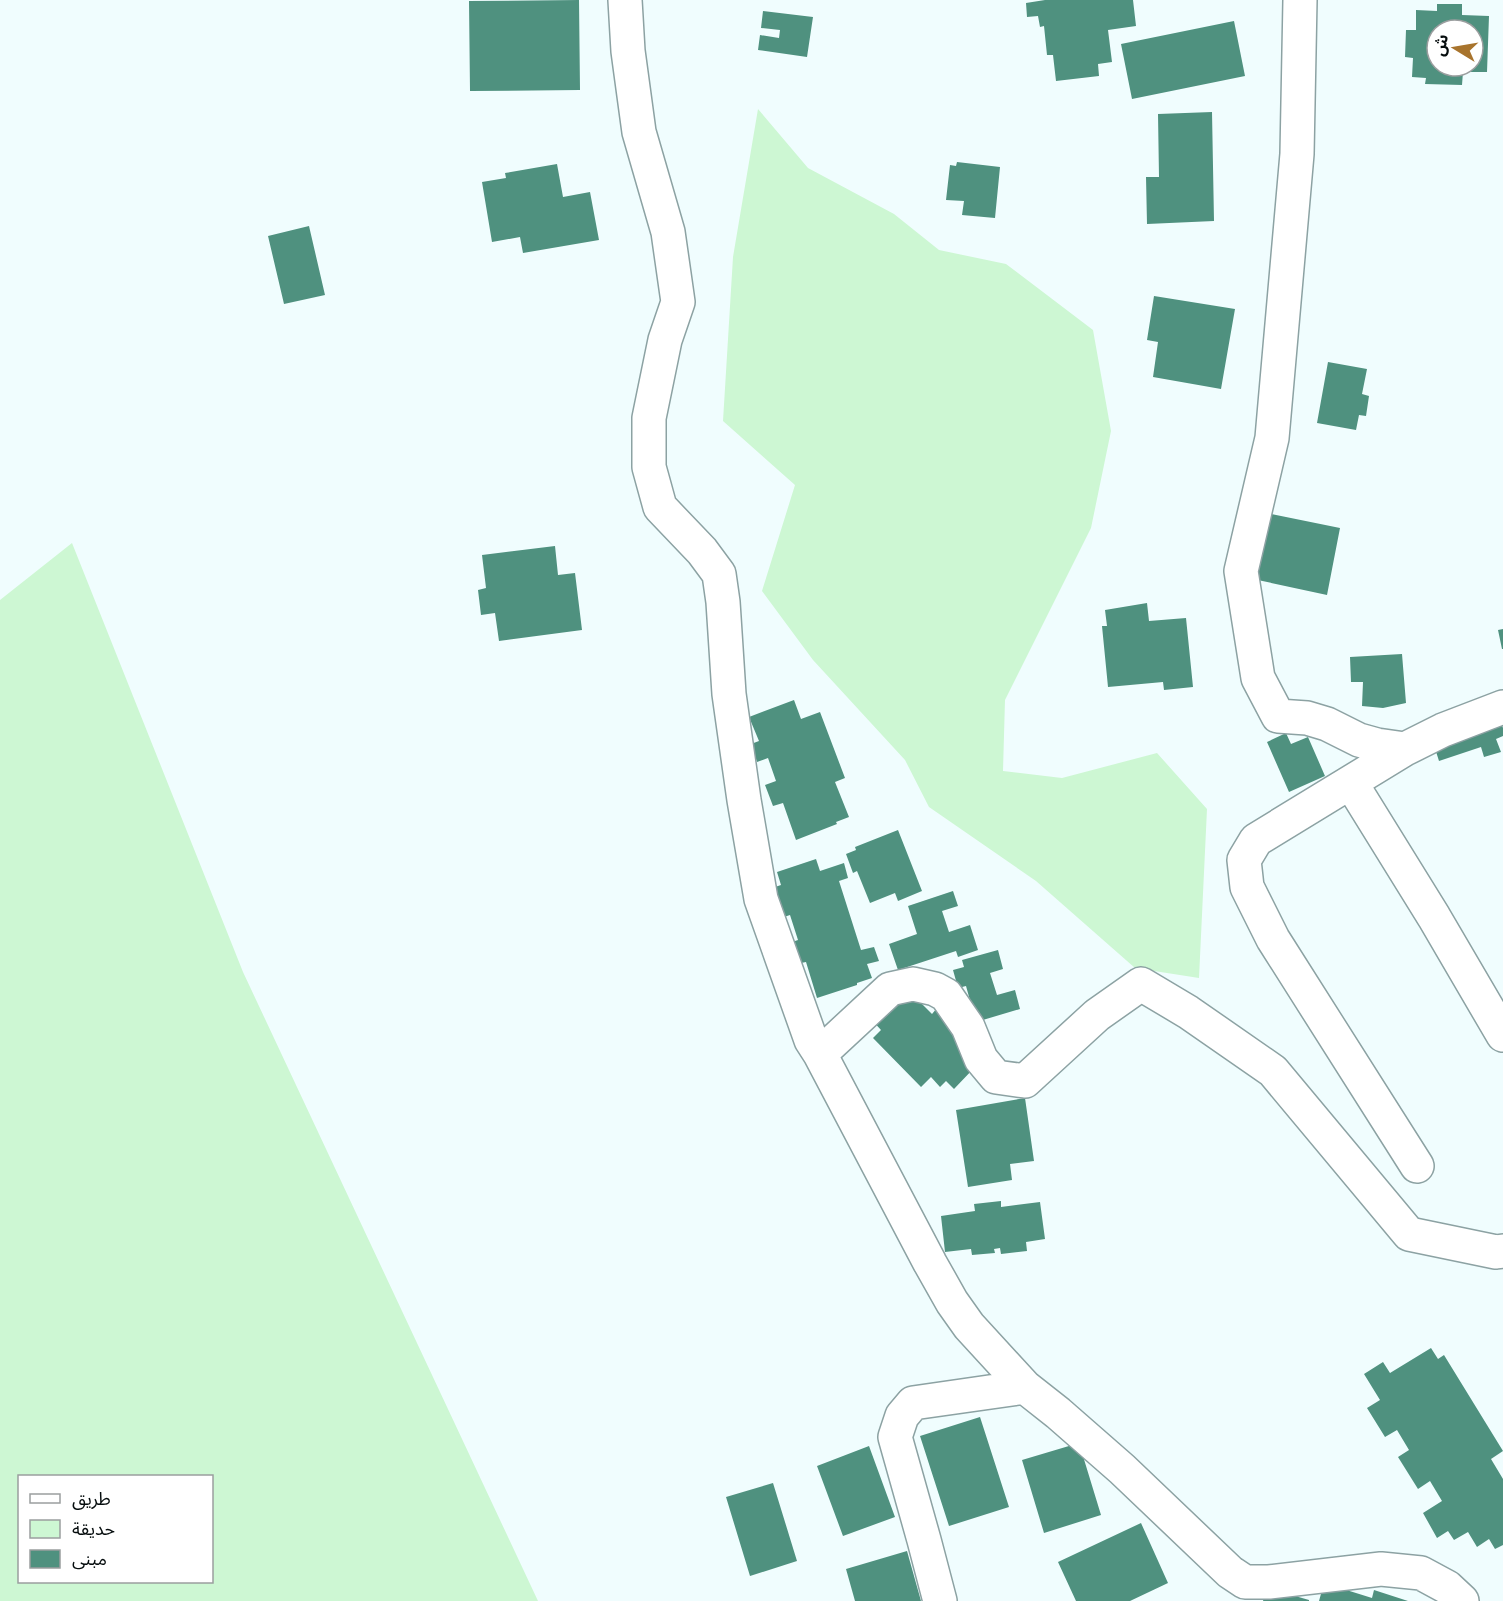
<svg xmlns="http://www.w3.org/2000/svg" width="1503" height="1601" font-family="Karla,'Noto Sans Arabic',sans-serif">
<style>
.green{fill:#cdf7d3;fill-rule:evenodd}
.building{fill:#4f917f;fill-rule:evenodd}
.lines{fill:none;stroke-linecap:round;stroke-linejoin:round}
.minor-casing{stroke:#8ca2a3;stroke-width:36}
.minor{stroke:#fff;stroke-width:33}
</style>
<rect width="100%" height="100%" fill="#f0fdfe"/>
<path class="green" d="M758 109 808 168 894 214 939 250 1006 264 1093 330 1111 431 1091 528 1005 700 1003 771 1062 778 1157 753 1207 809 1199 978 1135 968 1036 881 929 807 905 760 813 660 762 591 795 485 723 421 733 257Z
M72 543 243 972 538 1601H0V600ZM20 1476H212V1582H20Z"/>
<path class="building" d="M579 0 580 90 470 91 469 1Z
M1045 0H1133L1136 26 1108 30 1112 62 1098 64 1099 76 1056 81 1053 55H1047L1044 26 1040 27 1038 16 1027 17 1026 3Z
M1437 4H1462V15L1489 16 1487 72H1463L1462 85 1425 84 1426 78 1412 77 1413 58 1405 57 1406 30H1416V10L1437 11ZM1437 30H1473V66H1437Z
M763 11 813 17 807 57 758 50 760 35 779 38 780 30 761 28Z
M1234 21 1245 76 1132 99 1121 44Z
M1212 112 1214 221 1147 224 1146 177H1159L1158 114Z
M957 162 1000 167 995 218 962 215 964 201 946 200 950 165 956 166Z
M557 164 563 197 590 192 599 240 523 253 520 237 492 242 482 182 506 178 505 173Z
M309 226 325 295 284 304 268 236Z
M1154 296 1235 309 1221 389 1153 377 1158 342 1147 340Z
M1328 362 1367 369 1362 394 1369 396 1366 416 1359 415 1356 430 1317 423Z
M1266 513 1340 528 1327 595 1253 579Z
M555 546 558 575 575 573 582 630 499 641 495 613 481 615 478 590 486 588 482 555Z
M1147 603 1149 621 1186 618 1193 687 1164 690 1163 682 1108 687 1102 626H1107L1105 610Z
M1503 629V649H1502L1498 630Z
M1402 654 1406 703 1383 708 1362 706 1363 682H1351L1350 657Z
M794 700 801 719 820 712 845 778 835 782 849 817 836 822 837 824 796 840 783 803 773 806 765 785 776 781 768 758 757 762 751 744 759 741 749 717Z
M1499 717 1503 728V736L1496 739 1501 752 1484 757 1481 747 1439 761 1432 739Z
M1286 733 1291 744 1308 737 1325 776 1289 792 1267 742Z
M898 830 922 891 898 901 895 893 870 903 857 871 853 873 846 854 856 850 855 847Z
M816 859 820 871 844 863 848 878 839 881 861 950 874 947 879 961 867 964 872 978 857 983V985L817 998 806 962 796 964 789 943 798 940 790 915 781 918 772 888 781 885 777 872Z
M953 891 958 906 942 911 949 932 970 925 978 950 958 957 956 951 898 970 889 944 917 934 908 906Z
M998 950 1003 969 990 973 997 995 1015 990 1020 1009 976 1022 966 986 958 988 953 970 964 967 962 960Z
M912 994 932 1014 937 1008 953 1024 948 1029 968 1049 975 1067 954 1089 946 1081 940 1087 931 1077 921 1087 873 1038 881 1030 870 1018Z
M1025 1098 1034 1161 1010 1164 1012 1180 968 1187 956 1110Z
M1001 1201V1207L1040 1202 1045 1239 1026 1242 1027 1251 1001 1254 1000 1248 994 1249 995 1253 972 1255 971 1249 945 1252 941 1216 975 1211 974 1204Z
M1431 1348 1438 1359 1444 1355 1503 1451 1491 1459 1503 1479V1545L1495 1549 1489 1539 1477 1547 1468 1532 1454 1540 1448 1531 1437 1538 1423 1513 1442 1501 1430 1481 1418 1489 1398 1457 1409 1450 1397 1430 1385 1437 1367 1408 1380 1400 1364 1374 1383 1362 1390 1373Z
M980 1417 1009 1507 949 1526 920 1436Z
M1079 1443 1101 1515 1044 1533 1022 1460Z
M869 1446 895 1517 843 1536 817 1466Z
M773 1483 797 1561 750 1576 726 1497Z
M1141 1523 1168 1583 1130 1601H1076L1058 1562Z
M907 1551 921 1601H855L846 1569Z
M1324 1583 1372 1598 1374 1590 1408 1601H1319Z
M1267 1588 1309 1600V1601H1263Z"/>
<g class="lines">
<defs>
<path id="minor" d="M625 0 628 51 639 132 668 232 678 302 665 340 649 418V467L660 507 702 551 719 574 723 602 729 694 744 800 761 899 811 1040 820 1054 930 1263 952 1302 969 1326 1025 1387 1058 1413 1122 1469 1230 1572 1245 1582H1269L1381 1569 1421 1573 1447 1587 1462 1601
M1300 0 1297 154 1272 438 1241 571 1258 678 1278 716 1307 718 1327 724 1359 740 1377 745 1405 749 1443 730 1503 707
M1405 749 1256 840 1244 860 1247 887 1273 939 1417 1166
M1351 783 1434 917 1503 1035
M820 1054 890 989 913 984 935 989 946 995 968 1027 981 1059 996 1077 1025 1081 1097 1015 1141 984 1188 1012 1273 1071 1409 1234 1496 1252 1503 1251
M940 1601 924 1540 895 1437 902 1416 913 1403 1025 1387"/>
</defs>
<use href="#minor" class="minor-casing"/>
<use href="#minor" class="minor"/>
</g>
<rect x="18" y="1475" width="195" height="108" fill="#ffffff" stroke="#9b9e9f" stroke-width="1.5"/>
<rect x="30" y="1494" width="30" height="9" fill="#ffffff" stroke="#9b9e9f" stroke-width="1.5"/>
<text x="72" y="1505" font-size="18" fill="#060d0e">طريق</text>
<rect x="30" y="1520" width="30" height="18" fill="#cdf7d3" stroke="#9b9e9f" stroke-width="1.5"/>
<text x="72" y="1535" font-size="18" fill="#060d0e">حديقة</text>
<rect x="30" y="1550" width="30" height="18" fill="#4f917f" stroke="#9b9e9f" stroke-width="1.5"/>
<text x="72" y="1565" font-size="18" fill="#060d0e">مبنى</text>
<g transform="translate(1455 48) rotate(281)"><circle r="28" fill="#ffffff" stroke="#9b9e9f" stroke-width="1.5"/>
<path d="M0-4.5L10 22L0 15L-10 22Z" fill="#a8742d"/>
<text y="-9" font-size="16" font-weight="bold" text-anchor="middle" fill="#060d0e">ش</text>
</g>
</svg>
